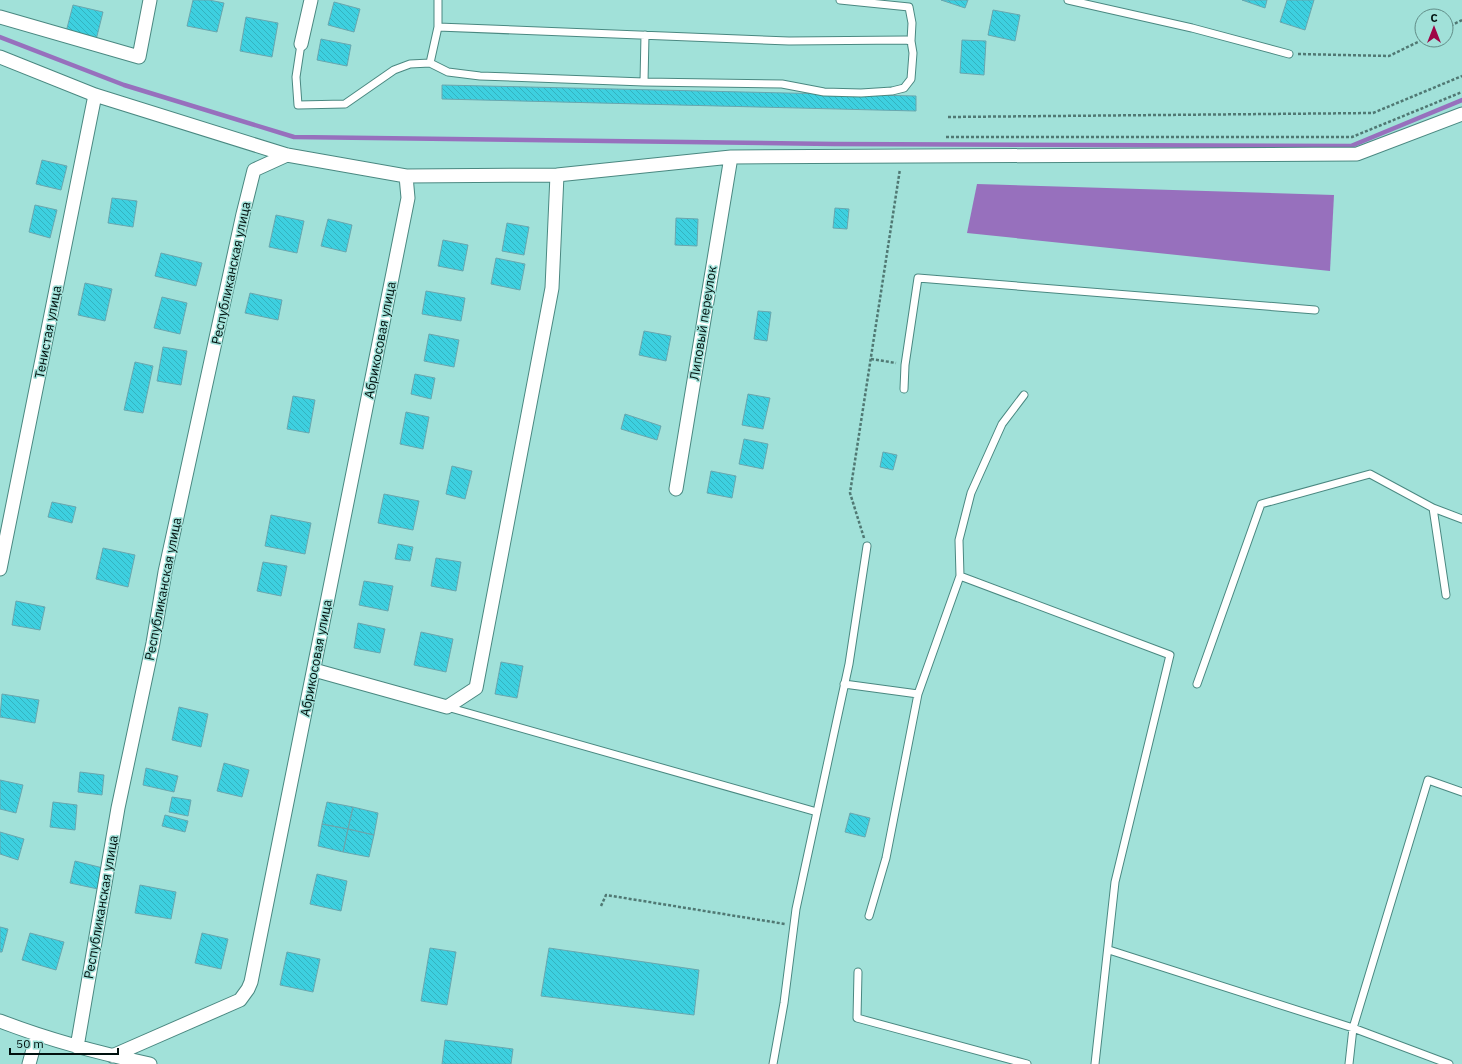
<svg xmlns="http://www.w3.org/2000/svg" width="1462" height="1064" font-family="'IBM Plex Sans',sans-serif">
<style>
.water{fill:#9770bd}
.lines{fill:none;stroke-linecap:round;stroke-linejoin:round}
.stream{stroke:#9770bd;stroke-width:4.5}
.building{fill:url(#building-back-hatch);stroke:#69a7af}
.lane-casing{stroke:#4a8881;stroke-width:9}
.street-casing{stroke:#4a8881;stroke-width:15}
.path{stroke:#507873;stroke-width:2.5;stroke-dasharray:3 2;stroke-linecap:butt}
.lane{stroke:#fff;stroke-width:7}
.street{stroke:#fff;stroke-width:13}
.labels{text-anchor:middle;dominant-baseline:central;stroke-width:3;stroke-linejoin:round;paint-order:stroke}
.street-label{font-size:13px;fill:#00100e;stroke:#a1e1d9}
</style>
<defs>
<pattern id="building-back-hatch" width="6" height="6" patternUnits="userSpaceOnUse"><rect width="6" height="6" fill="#3dd0e0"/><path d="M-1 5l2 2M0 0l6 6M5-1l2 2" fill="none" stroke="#34b2bf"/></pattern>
</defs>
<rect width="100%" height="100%" fill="#a1e1d9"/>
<path class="water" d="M977 184 1334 195 1330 271 967 233Z"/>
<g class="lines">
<path class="stream" d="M0 37 124 85 294 137 834 144 1351 146 1462 100"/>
</g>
<path class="building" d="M193 0H209L224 3 217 32 187 26Z
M941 0H968L965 8Z
M1242 0H1267L1265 8Z
M1287 0H1314L1305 30 1280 22Z
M334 2 360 9 354 32 328 25Z
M73 5 103 12 96 40 66 32Z
M993 10 1020 15 1015 41 988 35Z
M246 17 278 23 272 57 240 51Z
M321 39 351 45 347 66 317 60Z
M962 40 986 41 984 75 960 73Z
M442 85 916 96V111L442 99Z
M42 160 67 166 61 190 36 184Z
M112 198 137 201 133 227 108 223Z
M35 205 57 210 50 238 29 232Z
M835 208 849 209 847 229 833 228Z
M276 215 304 221 297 253 269 247Z
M676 218 698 219 697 246 675 245Z
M328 219 352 225 346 252 321 246Z
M507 223 529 227 524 255 502 251Z
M443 240 468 245 463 271 438 266Z
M161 253 202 263 196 286 155 276Z
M496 258 525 264 520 290 491 284Z
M85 283 112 289 105 321 78 315Z
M426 291 465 298 461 321 422 314Z
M250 293 282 300 278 320 245 313Z
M162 297 187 303 180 334 154 328Z
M758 311 771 312 767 341 754 339Z
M644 331 671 336 666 361 639 355Z
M429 334 459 340 454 367 424 361Z
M163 347 187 351 181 385 157 381Z
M135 362 153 366 143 413 124 410Z
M415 374 435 378 431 399 411 394Z
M748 394 770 398 763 429 742 425Z
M293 396 315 400 309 433 287 429Z
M406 412 429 417 423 449 400 444Z
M625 414 661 426 657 440 621 429Z
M744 439 768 444 763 469 739 464Z
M883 452 897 455 893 470 880 467Z
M452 466 472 471 465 499 446 494Z
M711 471 736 476 732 498 707 493Z
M384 494 419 501 413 530 378 523Z
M52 502 76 507 72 523 48 517Z
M271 515 311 523 305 554 265 546Z
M398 544 413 547 410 561 395 559Z
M103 548 135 555 128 587 96 579Z
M436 558 461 562 456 591 431 586Z
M263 562 287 566 281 596 257 591Z
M364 581 393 586 388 611 359 605Z
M16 601 45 607 40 630 12 625Z
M358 623 385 629 380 653 354 648Z
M421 632 453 639 446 672 414 665Z
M501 662 523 666 517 698 495 694Z
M2 694 39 700 35 723 0 717Z
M179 707 208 714 201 747 172 740Z
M224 763 249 770 242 797 217 791Z
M146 768 178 776 174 792 143 785Z
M80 772 104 775 102 795 78 792Z
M0 780 23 785 16 813 0 809Z
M172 797 191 800 188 816 169 812Z
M53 802 77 805 75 830 50 827Z
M327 802 353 807 348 829 322 824Z
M353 807 378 813 374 835 348 829Z
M850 813 870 818 865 837 845 832Z
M165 815 188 821 185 832 162 826Z
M322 824 348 829 343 852 318 846Z
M348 829 374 835 369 857 343 852Z
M0 832 24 839 18 860 0 854Z
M75 861 103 868 98 889 70 883Z
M317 874 347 881 341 911 310 904Z
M140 885 176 892 171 919 135 913Z
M0 927 8 929 2 952H0Z
M30 933 64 942 56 970 22 960Z
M202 933 228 939 221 969 195 963Z
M430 948 456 952 447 1005 421 1001Z
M549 948 699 970 694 1015 541 996Z
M287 952 320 959 313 992 280 985Z
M445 1040 513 1049 511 1064H442Z"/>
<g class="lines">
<defs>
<path id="lane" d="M840 0 909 7 912 23 911 41
M1068 0 1192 28 1289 54
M438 27V0
M301 44 296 77 298 105 345 104 394 70 410 64 430 63 448 72 480 76 644 82 782 84 824 92 861 93 892 91 904 88 911 79 913 53 911 41 906 40 789 41 438 27 430 63
M644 82 645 35
M904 389 905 365 918 278 1315 310
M1024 395 1002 424 971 493 959 540 960 576 1170 655 1115 882 1095 1064
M1433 508 1462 519
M844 684 918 694
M1197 684 1261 504 1370 474 1433 508 1446 595
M447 707 817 812
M869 916 886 858 918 694 960 576
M1109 950 1353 1028 1449 1064
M858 972 857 1018 1027 1064
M773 1064 784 1003 796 909 849 664 867 546
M1349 1064 1353 1028 1428 780 1462 792"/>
<path id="street" d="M0 17 139 57 150 0
M301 44 311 0
M0 57 95 95 287 155 406 176 557 175 731 157 1357 154 1462 114
M676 489 731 157
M0 569 95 95
M314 670 447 707 476 688 552 288 557 175
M0 1021C49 1040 98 1053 150 1064
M77 1047 118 808 153 643 165 572 243 214 254 170 287 155
M112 1056 240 1000 248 989 251 982 408 198 406 176
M29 1064 37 1035"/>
</defs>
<use href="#lane" class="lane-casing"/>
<use href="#street" class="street-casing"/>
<path class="path" d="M1446 28 1462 20
M1298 54 1389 56 1422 40
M948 117 1373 113 1462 76
M946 137H1352L1462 92
M871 359 896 363
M864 538 850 493 900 169
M601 906 606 895 785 924"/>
<use href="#lane" class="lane"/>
<use href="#street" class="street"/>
</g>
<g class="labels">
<g class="street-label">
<text transform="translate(231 273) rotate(-78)">Республиканская улица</text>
<text transform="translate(703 323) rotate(-81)">Липовый переулок</text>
<text transform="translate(48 332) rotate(-79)">Тенистая улица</text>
<text transform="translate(380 340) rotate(-79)">Абрикосовая улица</text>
<text transform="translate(163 589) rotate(-79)">Республиканская улица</text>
<text transform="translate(316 658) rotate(-79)">Абрикосовая улица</text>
<text transform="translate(101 907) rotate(-80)">Республиканская улица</text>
</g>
</g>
<g transform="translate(1434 28)"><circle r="19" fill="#a1e1d9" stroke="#618d88"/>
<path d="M0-3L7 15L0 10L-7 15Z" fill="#9f0346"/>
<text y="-6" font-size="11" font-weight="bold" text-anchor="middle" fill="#00100e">С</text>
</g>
<path d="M10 1048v6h108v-6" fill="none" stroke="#00100e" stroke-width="2"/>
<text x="16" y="1048" font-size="12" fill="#00100e" stroke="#a1e1d9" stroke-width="3" paint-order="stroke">50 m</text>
</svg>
